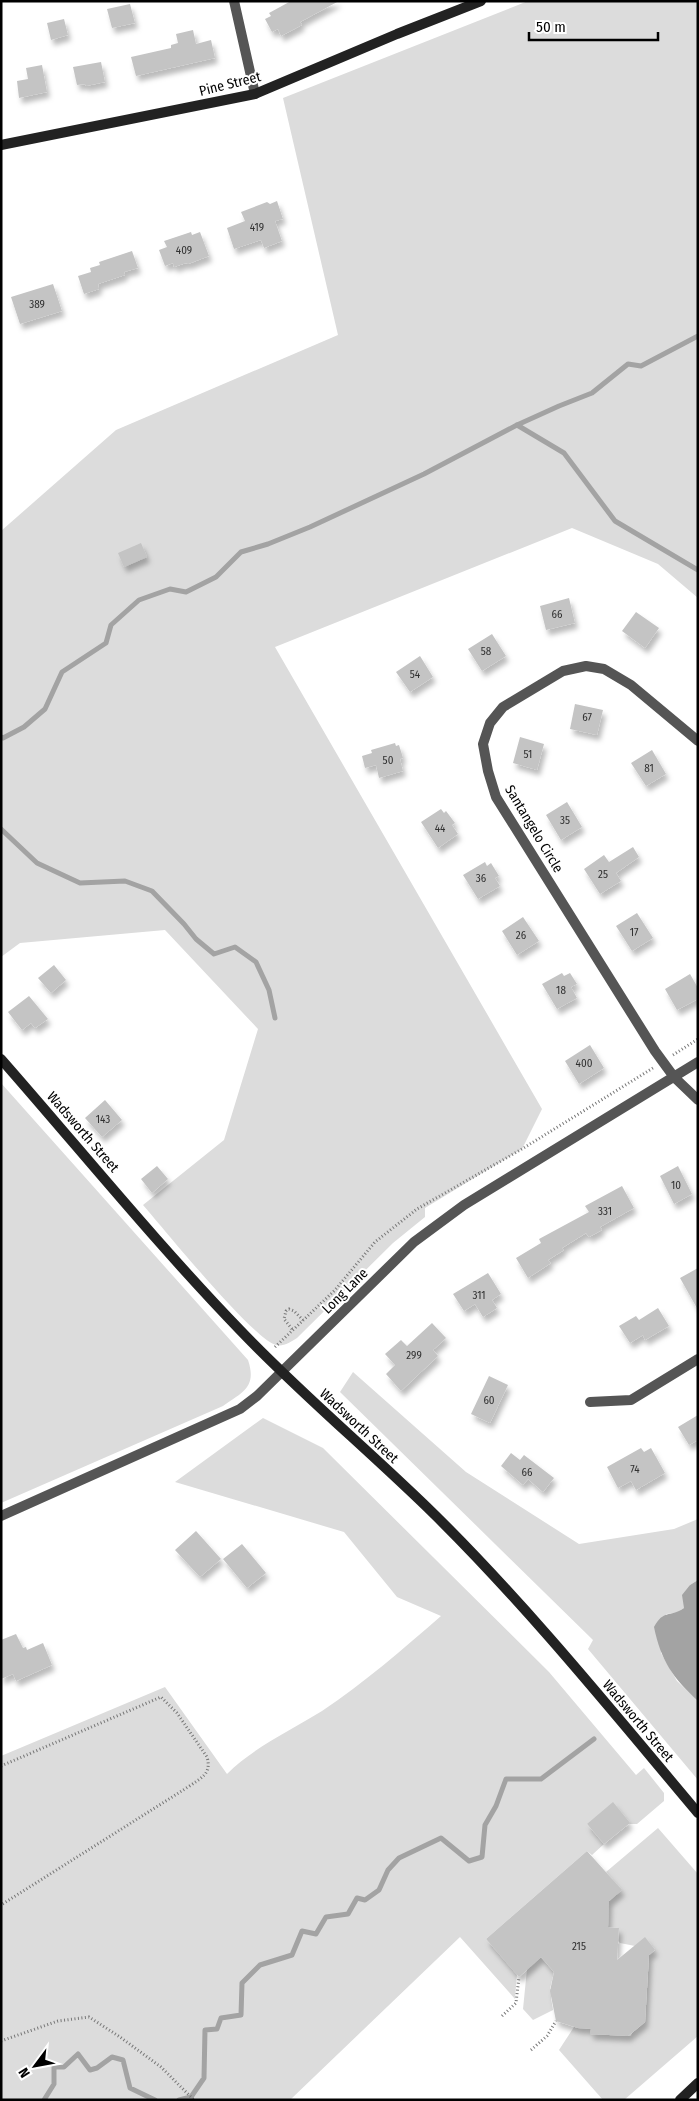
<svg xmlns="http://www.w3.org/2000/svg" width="699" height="2101" font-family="'Fira Sans Condensed',sans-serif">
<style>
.green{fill:#dcdcdc}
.water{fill:#a3a3a3}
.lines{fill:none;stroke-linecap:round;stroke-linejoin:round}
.stream{stroke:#a3a3a3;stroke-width:5}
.building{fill:#c4c4c4;filter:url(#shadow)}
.path{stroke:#777;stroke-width:3;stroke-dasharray:1 2.5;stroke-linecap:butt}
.street{stroke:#555;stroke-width:10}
.secondary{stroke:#222;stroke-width:10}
.labels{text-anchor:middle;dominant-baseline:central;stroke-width:4;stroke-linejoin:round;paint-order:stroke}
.number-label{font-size:11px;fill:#313131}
.street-label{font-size:14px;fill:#000;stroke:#fff}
</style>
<defs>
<filter id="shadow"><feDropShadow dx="3" dy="5.5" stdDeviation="2.5" flood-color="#0004"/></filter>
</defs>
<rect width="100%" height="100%" fill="#fff"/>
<path class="green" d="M528 1H698V598L658 564 572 528 275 647 542 1109 522 1149 425 1208V1217L393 1243 297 1338C291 1342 283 1347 276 1345 253 1339 164 1229 143 1205L224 1140 258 1029 165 930 20 943 1 957V531L116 430 338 335 283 98Z
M1 1083 248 1360C257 1387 243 1392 223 1406L1 1503Z
M353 1372 466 1472 579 1544 674 1529 698 1519V1580L690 1585 684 1608 676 1613 666 1614 661 1653 677 1681 698 1701V1780L588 1649 593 1640 340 1392Z
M263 1418 323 1448 549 1672 636 1775 644 1768 664 1793V1801L637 1824H587L604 1844 592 1855 587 1851 486 1939 517 1974 515 1999 460 1937 290 2100H1V1756L165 1687 227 1774C254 1747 290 1731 322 1711 364 1683 403 1649 441 1616L397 1597 344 1532 175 1482Z
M658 1828 698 1874V2036L624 2100H603L559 2050 574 2027 591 2029V2034L631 2036 632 2033 645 2022 649 1955 655 1950 620 1943 618 1941 619 1928 608 1927 595 1914 621 1890 606 1872Z
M541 1957 554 1972 550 1989 553 1990 551 1998 553 2010 533 2020 523 2009 527 1969Z"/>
<path class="water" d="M698 1580V1701C673 1678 661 1661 654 1627 664 1609 669 1618 684 1608L682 1595 690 1585Z"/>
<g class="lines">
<path class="stream" d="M517 425 564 453 615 521 698 570
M1 737 3 738 24 727 45 709 62 672 106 643 111 625 139 600 170 589 186 592 216 577 241 552 268 544 310 527 424 474 517 425 559 406 592 393 628 364 641 366 698 336
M1 829 37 863 80 883 125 881 152 891 184 924 196 939 214 954 235 947 256 962 269 990 275 1018
M44 2100 54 2084V2067H64L78 2054 90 2070 97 2068 112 2057 123 2060 130 2088 155 2100
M179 2100 191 2097 204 2078 205 2030 217 2029 221 2018 241 2015 242 1983 260 1965 292 1955 302 1931 316 1934 326 1917 348 1914 357 1898 365 1900 379 1890 388 1870 399 1858 441 1838 469 1861 482 1857 485 1825 496 1806 506 1779H541L594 1739"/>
</g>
<path class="building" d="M291 1H339L300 22 302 25 281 36 278 29 272 32 265 19 271 16 269 13Z
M130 4 135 23 112 28 107 9Z
M64 19 68 35 51 40 47 23Z
M193 30 196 44 211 40 215 58 136 76 131 57 171 48V45L178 43 176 34Z
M101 62 105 82 86 86 85 84 77 85 73 67Z
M42 65 47 92 19 98 17 81 28 79 26 68Z
M277 201 283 219 275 221 282 241 264 248 261 240 234 249 227 228 245 221 241 212 267 202 270 204Z
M191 232 192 235 200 232 209 256 188 264 186 263 174 267 173 263 165 266 159 250 167 247 164 241Z
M132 251 138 268 124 272 125 275 98 284 99 289 84 294 78 276 91 272 90 268 100 265 99 262Z
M53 284 62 311 20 324 11 297Z
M141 543 147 557 124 567 118 553Z
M569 598 575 623 546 630 540 606Z
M636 612 659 628 645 648 622 631Z
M492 634 506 656 482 671 468 649Z
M420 656 433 677 410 692 396 672Z
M575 704 603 710 597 735 570 729Z
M520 737 544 744 537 770 513 763Z
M395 743 396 746 399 745 403 758 400 759 403 771 379 778 376 765 365 768 362 756 372 753 371 750Z
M652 750 666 774 646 786 631 763Z
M567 802 582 827 561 840 546 815Z
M441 809 444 813 446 811 455 823 452 825 458 834 438 848 421 822Z
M633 847 639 857 616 873 621 881 600 894 584 869 604 855 609 862Z
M485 862 487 866 491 863 499 876 495 878 500 886 478 899 463 875Z
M637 913 653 938 632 951 616 926Z
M523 917 539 941 517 955 502 931Z
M54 965 66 980 51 993 38 978Z
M562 973 564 976 570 973 577 984 571 987 577 998 557 1009 542 984Z
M690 974 698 988V999L677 1010 665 989Z
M29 996 48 1019 35 1028 31 1023 22 1030 8 1012Z
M590 1045 604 1068 579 1084 565 1061Z
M105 1100 122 1120 102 1137 85 1118Z
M157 1166 168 1179 152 1193 141 1179Z
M678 1166 692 1194 674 1204 660 1176Z
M622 1186 634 1208 600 1227 602 1230 589 1237 586 1233 562 1248 564 1250 548 1260 551 1263 528 1278 516 1258 541 1243 539 1239 589 1212 585 1206Z
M698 1268V1310L680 1278Z
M488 1273 501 1294 492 1300 497 1308 483 1317 475 1304 464 1311 453 1294Z
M658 1308 669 1326 645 1340 643 1335 630 1343 619 1326 636 1316 639 1320Z
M432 1323 446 1338 433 1350 438 1356 401 1391 386 1374 395 1365 385 1354 401 1340 407 1346Z
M489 1376 508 1385 490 1423 471 1414Z
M698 1415V1440L689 1445 678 1427Z
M641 1448 644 1452 651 1448 665 1473 636 1490 631 1481 618 1488 607 1467Z
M511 1453 520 1460 524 1455 554 1478 543 1492 528 1479 523 1485 501 1466Z
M196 1531 221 1559 200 1577 175 1550Z
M242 1544 266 1573 247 1588 223 1559Z
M16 1634 23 1648 26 1647 27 1650 43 1643 52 1665 16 1681 13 1674 1 1679V1640Z
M613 1802 630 1823 604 1844 587 1824Z
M587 1851 622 1890 609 1901 608 1927 619 1928 617 1960 645 1937 655 1950 649 1955 645 2022 628 2036 590 2034 591 2029 578 2028 556 2021 550 1991 554 1972 541 1957 519 1977 486 1939Z"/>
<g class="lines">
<path class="path" d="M673 1055 698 1039
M292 1329 284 1319 286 1311 289 1309 294 1311 303 1320
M275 1347 335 1290 375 1242 417 1209 522 1149 653 1068
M1 1766 161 1697 177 1713 207 1757C212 1774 201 1778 188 1787L1 1905
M502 2016 516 2003 519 1977
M1 2041 58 2021 89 2017 120 2037 161 2067 194 2100
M531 2050 547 2036 556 2021"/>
<path class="street" d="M234 1 255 94
M698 741 631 685 604 669 586 666 563 671 503 707 490 723 483 744 488 771 496 797 655 1051 674 1077 698 1100
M590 1402 631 1400 698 1359
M1 1516 240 1409 257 1396 414 1242 464 1205 698 1062"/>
<path class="secondary" d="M1 145 255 94 397 34 481 1
M1 1059C80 1149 156 1243 240 1330 302 1395 371 1452 435 1515 529 1608 613 1712 698 1813
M680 2100 698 2083"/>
</g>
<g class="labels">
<g class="number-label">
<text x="257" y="227">419</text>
<text x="184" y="250">409</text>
<text x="37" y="304">389</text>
<text x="557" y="614">66</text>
<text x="486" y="651">58</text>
<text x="415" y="674">54</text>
<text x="587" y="717">67</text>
<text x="528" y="754">51</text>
<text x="388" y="760">50</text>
<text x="649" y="768">81</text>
<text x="565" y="820">35</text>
<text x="440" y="828">44</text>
<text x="603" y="874">25</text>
<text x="481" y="878">36</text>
<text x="634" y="932">17</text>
<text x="521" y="935">26</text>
<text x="561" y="990">18</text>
<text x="584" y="1063">400</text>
<text x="103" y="1119">143</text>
<text x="676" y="1185">10</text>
<text x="605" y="1211">331</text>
<text x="479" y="1295">311</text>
<text x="414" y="1355">299</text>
<text x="489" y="1400">60</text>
<text x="635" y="1469">74</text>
<text x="527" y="1472">66</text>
<text x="579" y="1946">215</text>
</g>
<g class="street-label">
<text transform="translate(230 84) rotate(-14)">Pine Street</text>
<text transform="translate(534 829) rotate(59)">Santangelo Circle</text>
<text transform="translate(83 1132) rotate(49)">Wadsworth Street</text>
<text transform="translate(345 1291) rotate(-45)">Long Lane</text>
<text transform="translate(359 1426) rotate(43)">Wadsworth Street</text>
<text transform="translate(638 1721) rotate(50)">Wadsworth Street</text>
</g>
</g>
<rect width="699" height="2101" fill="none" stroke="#000000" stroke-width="5"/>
<g transform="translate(35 2066) rotate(238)" stroke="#ffffff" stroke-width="4" paint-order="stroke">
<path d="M0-4L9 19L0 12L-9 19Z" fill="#000000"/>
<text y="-8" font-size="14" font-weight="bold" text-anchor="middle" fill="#000000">N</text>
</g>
<path d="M529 32v8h129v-8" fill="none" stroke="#000000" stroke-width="2.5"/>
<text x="536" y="32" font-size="15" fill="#000000" stroke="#ffffff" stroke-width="4" paint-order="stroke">50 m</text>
</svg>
